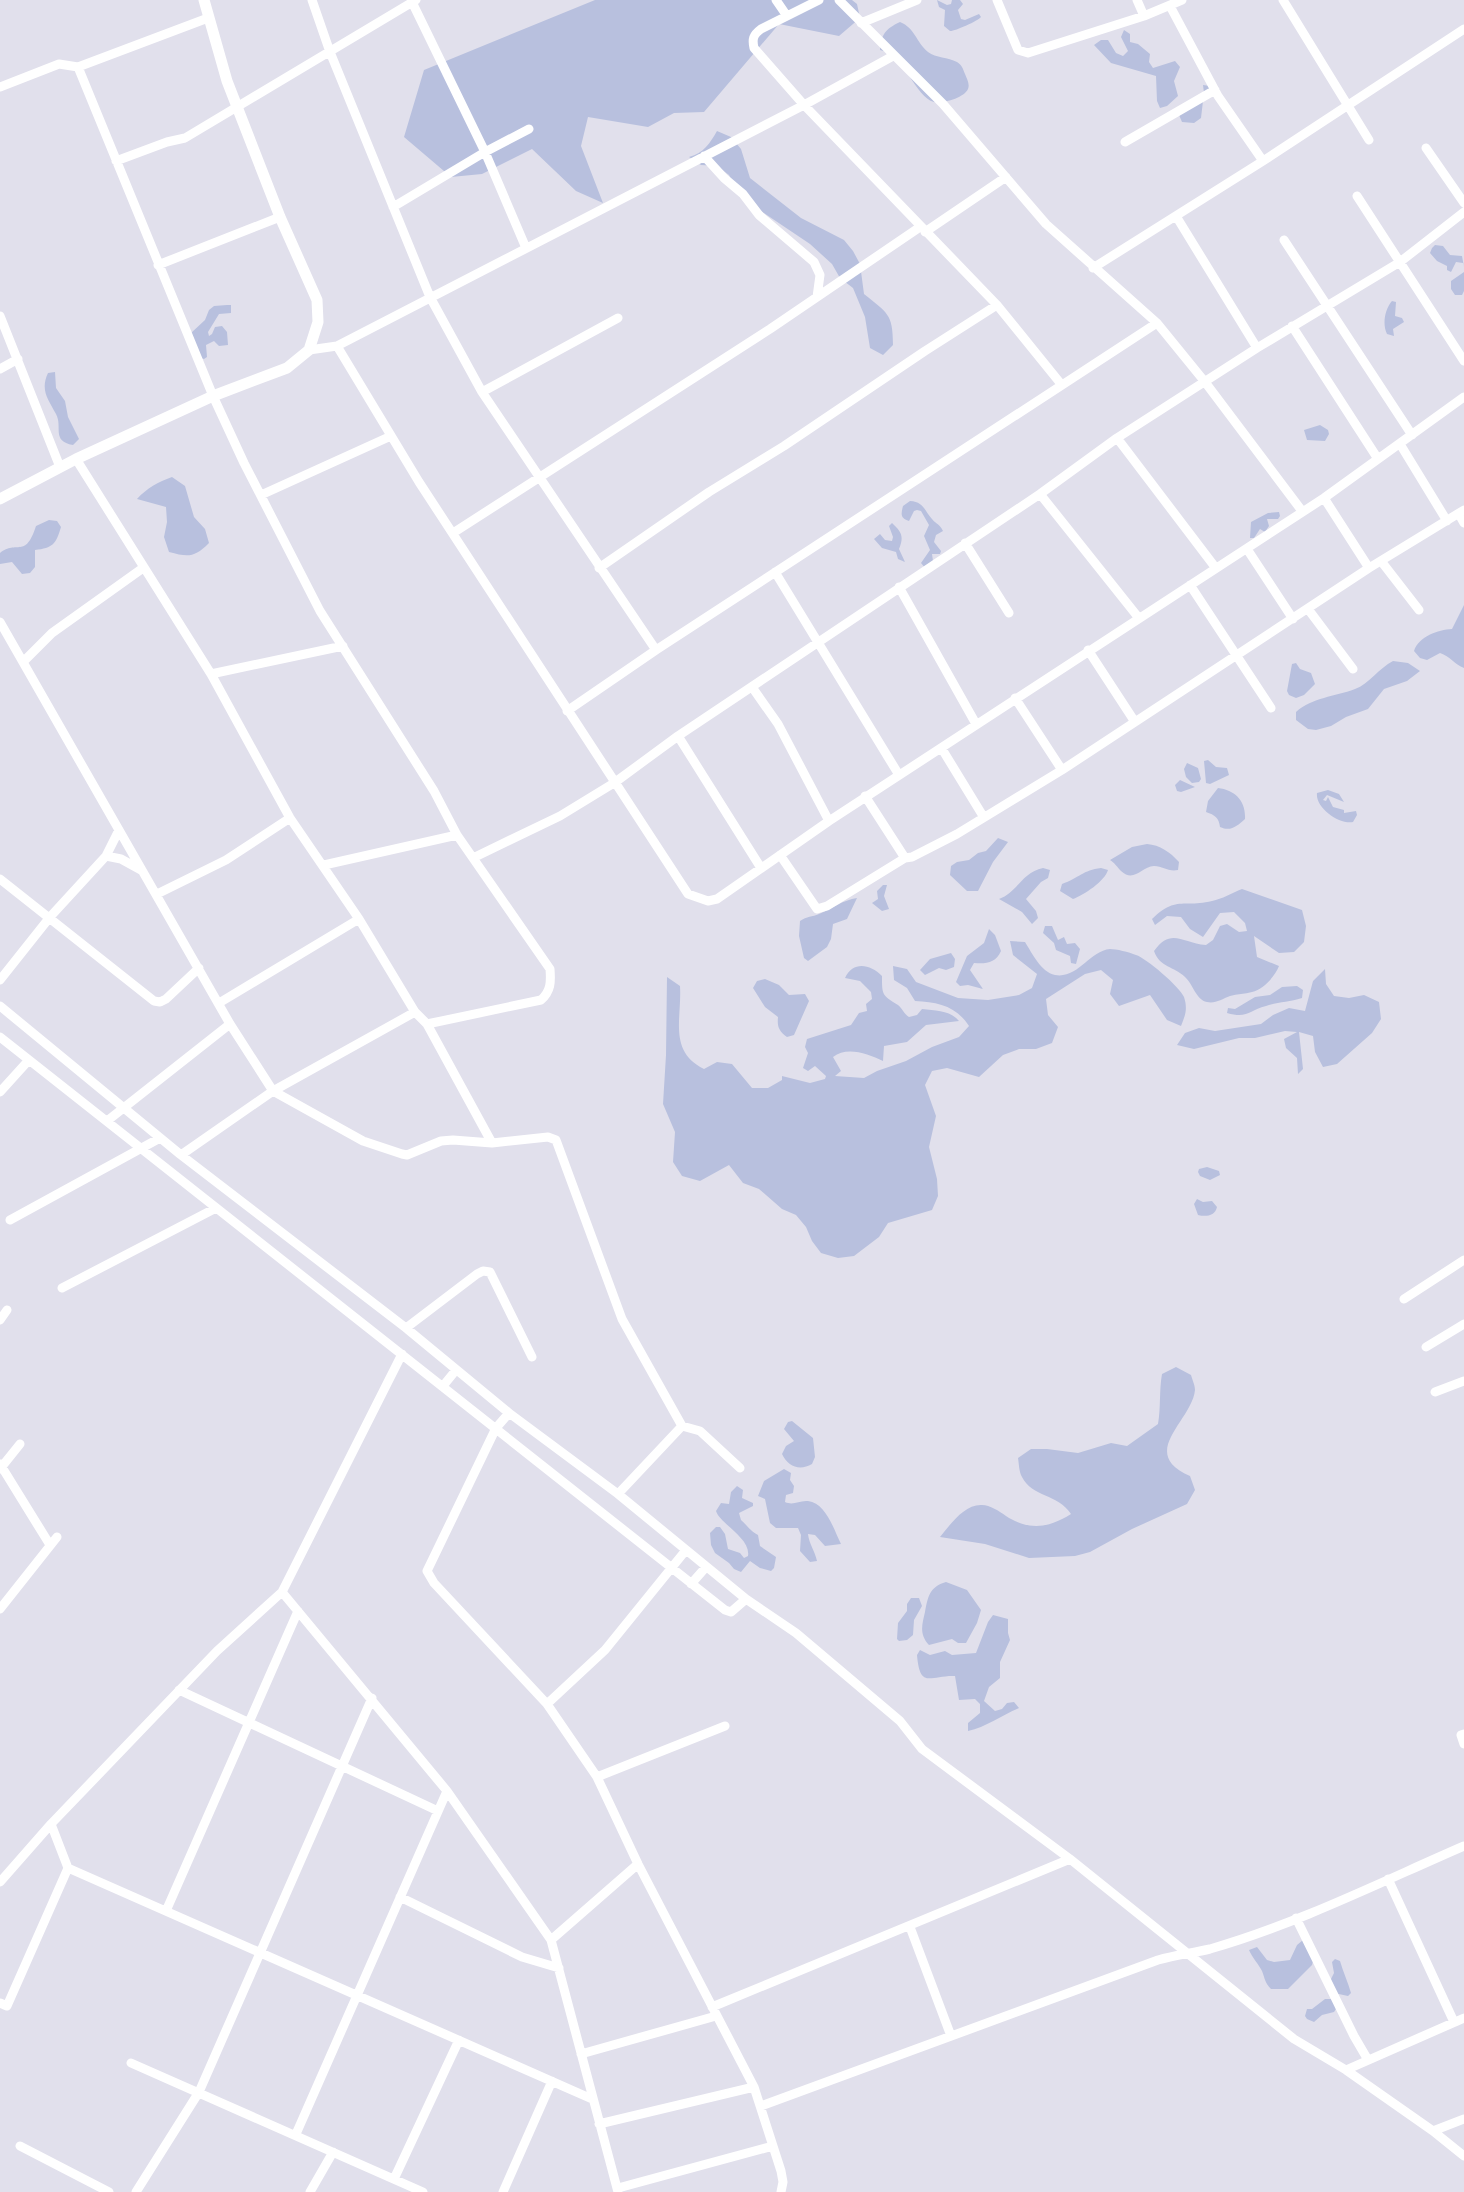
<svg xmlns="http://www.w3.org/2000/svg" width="1464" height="2192" font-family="'Fira Sans Condensed',sans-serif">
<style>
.green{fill:#b8c0de}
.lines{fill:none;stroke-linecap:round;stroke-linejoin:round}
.minor{stroke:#fff;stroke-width:9}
.tertiary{stroke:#fff;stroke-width:11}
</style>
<rect width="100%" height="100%" fill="#e1e0ec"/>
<path class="green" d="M595 0H852L857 4 860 18 839 36 779 24 704 112 674 113 648 127 588 117 581 146 603 203 576 191 532 149 482 174 451 177 404 137 424 70Z
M937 0 947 5 951 4 952 0H960L963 4 958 10 961 19 965 20 979 14 981 17C978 21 953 32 950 31L944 26 945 10 939 7Z
M900 22C915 28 916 42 928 52 936 58 948 57 957 62 962 65 963 69 965 74 967 79 970 84 968 89 964 98 942 104 934 102 915 97 905 55 880 50 881 35 885 29 900 22Z
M1124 30 1130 34V42L1138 44 1150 54 1149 62 1153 68 1175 61 1180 67 1174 81 1178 96 1167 106 1160 108 1157 101 1156 76 1111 63 1094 45 1101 40H1108L1116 53 1123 56 1128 51 1121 37Z
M1203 85 1210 86 1203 101 1201 118 1194 123 1182 122 1179 115 1204 93Z
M717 131 731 137 741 149 750 178 801 218 844 240 853 251 860 264 864 294C887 313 893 313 893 345L883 355 870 348 865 317 853 288 840 278 832 264 810 244 746 201 736 189 729 175 717 166 701 165 689 157C704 153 710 143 717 131Z
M1435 245 1443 246 1450 255 1462 256 1464 267 1463 263 1456 262 1451 272 1447 270V266L1437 261 1430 253 1432 248Z
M1464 268V291L1462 295H1455L1451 289V281L1464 272Z
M1392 301 1396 302 1395 316 1402 318 1404 322 1393 329 1394 336 1387 334C1382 324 1385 309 1392 301Z
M227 305H231V313L219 314 208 332 209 336 212 334 215 327 222 326 227 332 228 345 219 346 214 341 206 345 207 357 204 359 200 358 191 333 205 320 209 310 214 306Z
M55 372 56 388 65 401 68 417 79 439 73 445C51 441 63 427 56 414 48 399 40 390 48 373Z
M1320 425 1328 430 1329 434 1325 441 1307 440 1304 430Z
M172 477 185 486 194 517 205 529 209 543C194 558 188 557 169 552L164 537 167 522 166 507 137 499C147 488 158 482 172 477Z
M910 501C924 502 924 510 932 519 936 524 940 524 943 531L936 535 934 542 941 551 940 554H932L933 561 926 569 921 563 930 550 924 536 929 525 921 511 917 510 914 511 909 521C900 518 901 514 903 506Z
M1279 512 1280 516 1278 519H1267L1269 526 1265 532 1260 529 1254 538H1250L1251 522 1268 513Z
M49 520 57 521 61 527C56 544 53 548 35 550V567L30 573 22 574 12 562 0 564V553C17 539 25 560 36 526Z
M892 523C902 532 904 537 899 549L905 562 898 559 896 552 882 548 874 539 880 534 885 540 892 541 893 537 889 526Z
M1464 605V668C1455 665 1450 656 1440 653L1427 660 1420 658 1414 651C1419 636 1438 630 1452 629Z
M1393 661 1408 663 1420 671 1407 681 1384 689 1368 709 1346 717 1331 726 1316 730 1308 729 1296 720V712C1313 697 1334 697 1355 689 1369 684 1379 668 1393 661Z
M1296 663 1300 669 1311 673 1315 684 1304 695 1296 698 1289 695 1287 691 1292 664Z
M1208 760 1216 767 1227 768 1229 775 1210 784 1206 783 1204 761Z
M1187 763 1198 768 1201 779 1199 782 1192 783 1186 777 1184 769Z
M1180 780 1195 787 1181 792 1177 791 1175 785Z
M1218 788C1235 790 1246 801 1245 819 1237 826 1231 832 1220 827 1219 818 1215 815 1206 812L1208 801Z
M1328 790 1339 794 1344 802 1327 795 1323 800 1326 801 1328 797 1333 807 1344 810V813L1356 811 1357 815 1353 822C1340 825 1315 808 1317 793Z
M998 838 1008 842 993 862 978 891H967L950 875 951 866 957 862 969 860 978 853 986 851Z
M1147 844C1160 845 1170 852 1179 862L1178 870C1168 872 1163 866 1154 866 1141 867 1134 883 1121 871 1117 867 1115 863 1110 860L1132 847Z
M1043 868 1050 870 1048 878 1041 882 1026 899 1036 911 1038 918 1032 924 1022 912 999 899C1017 893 1022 872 1043 868Z
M1101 868 1108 870C1105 881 1084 895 1073 899L1060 891 1062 884C1079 878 1083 870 1101 868Z
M883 885H887L884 896 889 909 882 911 872 903 878 899 877 891Z
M1242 889 1302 910 1306 926 1304 942 1294 952 1279 953 1254 936 1257 957 1279 966C1275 976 1264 989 1252 992 1245 994 1237 994 1230 996 1222 999 1215 1004 1207 1002 1196 1000 1193 984 1185 977 1174 966 1160 968 1154 951 1171 927 1182 943 1206 945L1213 940 1220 926 1227 924 1239 932 1247 931 1245 923 1234 912 1220 913 1203 937 1190 929 1181 917 1167 916 1155 925 1152 919C1176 895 1185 908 1212 901 1222 899 1232 893 1242 889Z
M857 898 847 919 833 924 831 939 827 947 808 961 804 958 799 936 800 921C807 916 812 917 819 914 831 909 843 900 857 898Z
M1045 926H1052L1058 940 1064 937 1067 944 1075 943 1080 949 1076 964 1071 963 1070 956 1056 950 1054 943 1043 933Z
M989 929 995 935 1001 951C996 963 986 964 974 963L970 970 983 989 968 985 960 986 956 982 967 956 984 943Z
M1010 941 1025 942C1032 953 1041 972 1055 975 1078 979 1089 951 1110 949 1116 949 1129 952 1136 955 1146 958 1180 987 1184 997 1188 1009 1185 1016 1181 1026L1167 1020 1150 995 1119 1006 1110 994 1113 980 1101 970 1085 974 1046 999 1048 1015 1058 1027 1052 1043 1036 1049H1019L1003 1055 979 1077 947 1068 932 1071 925 1085 936 1116 929 1147 937 1179 938 1196 932 1210 888 1223 879 1237 854 1256 838 1258 821 1253 812 1241 806 1227 796 1215 782 1209 759 1189 743 1183 729 1165 700 1181 682 1176 673 1162 675 1132 663 1104 666 1055 667 977 680 986C682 1019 668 1051 704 1069L717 1062 732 1064 752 1088H768L782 1080V1076L810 1083 825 1079 826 1076 815 1066 808 1071 803 1068 808 1053 805 1047 807 1039 851 1025 859 1013 867 1011 866 1004 872 999 871 992 860 981 845 978C853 961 870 964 882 976 882 995 882 995 898 1005 902 1008 904 1014 909 1017L917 1015 922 1009C936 1011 950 1010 959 1021L926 1025 907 1042 884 1046 883 1061C868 1054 847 1046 833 1057L841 1071 835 1076 864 1078 877 1071 906 1061 932 1047 959 1037 969 1026C956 1006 938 1002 915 1001L907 988 894 980 893 966 907 969 916 982 958 998 988 1000 1019 995 1032 988 1037 974 1013 955Z
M951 953 955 959 954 967 946 970 939 968 925 975 920 970 930 959Z
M1325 969 1326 984 1334 996 1349 998 1364 995 1379 1002 1381 1019 1372 1033 1337 1064 1323 1067 1315 1052 1313 1036 1299 1032 1303 1069 1298 1074 1297 1058 1286 1048 1284 1039 1297 1032 1285 1031 1255 1038H1239L1194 1049 1177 1045 1185 1033 1199 1028 1215 1031 1261 1024 1273 1015 1289 1008 1305 1011 1313 981Z
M765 979 779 985 789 995 805 994 809 1001 794 1035 787 1037C779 1031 777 1027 778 1017L765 1007 753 988 757 981Z
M1297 986 1303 990 1302 998C1289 1002 1278 1002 1266 1006 1249 1010 1248 1019 1227 1013L1228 1008 1235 1009 1255 997 1270 995 1282 987Z
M1207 1167 1219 1171 1220 1175 1210 1180 1200 1176 1198 1172 1199 1169Z
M1197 1199 1203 1202 1212 1201 1217 1207C1215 1216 1206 1217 1198 1215L1194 1204Z
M1176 1367 1191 1375C1192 1379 1195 1385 1195 1390 1192 1421 1137 1453 1190 1476L1195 1490 1187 1504 1132 1529 1090 1552 1075 1556 1029 1558 985 1544 940 1537C950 1525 964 1504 982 1505 990 1505 999 1511 1006 1516 1029 1531 1049 1528 1071 1514 1058 1494 1032 1497 1022 1477 1019 1472 1019 1464 1018 1458L1031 1449H1047L1078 1453 1111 1443 1127 1446 1158 1424C1161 1407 1159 1391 1162 1374Z
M792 1421 813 1438 815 1457 812 1464C800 1471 788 1467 782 1454L786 1446 794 1441 784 1429 788 1422Z
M784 1469 791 1473 790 1480 794 1486 793 1493 786 1495 785 1502C794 1506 799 1500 808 1501 826 1503 834 1530 841 1544L825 1546 815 1535 808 1534C809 1544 815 1551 817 1561L810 1562 800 1551 801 1535 798 1528H776L770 1523 765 1499 758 1496 764 1481Z
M737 1486 743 1490 742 1498 753 1503V1506L739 1513 741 1520C747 1525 750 1531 758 1535L760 1546 776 1557 774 1568 771 1571 760 1568 750 1561 741 1572 734 1569 729 1563 715 1553 711 1545 710 1533 716 1527H720L725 1534 728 1549 740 1553 744 1558 748 1556C751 1538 720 1524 716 1511L721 1503 729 1504 731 1492Z
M946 1582 967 1590 981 1610 977 1623 966 1643H958L952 1639 929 1645C919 1634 922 1625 925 1612 928 1597 929 1587 946 1582Z
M911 1598H919L922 1606 914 1620 913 1635 907 1640 899 1641 897 1639 898 1623 907 1611V1604Z
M993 1615 1008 1619V1633L1010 1640 1000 1662V1678L989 1687 984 1701 995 1711 1002 1709 1007 1703 1014 1702 1019 1708C1002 1715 986 1727 968 1731V1723L980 1713V1704L975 1699 959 1700 955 1676C930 1675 920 1690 917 1655L920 1650 930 1655 945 1651 952 1655 976 1653 988 1622Z
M1303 1940 1314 1958 1312 1965 1288 1989H1271C1265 1983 1265 1979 1262 1971 1259 1965 1252 1957 1249 1950L1257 1947 1267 1960 1274 1962 1290 1960 1297 1945Z
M1335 1959 1340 1961C1343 1972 1348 1982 1351 1993L1348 1996 1334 1993 1330 1981 1334 1973 1332 1962Z
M1325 1999H1333L1336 2009 1334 2012 1322 2015 1314 2022 1307 2019 1305 2016 1307 2009H1312Z"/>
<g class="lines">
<path class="minor" d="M312 0 330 52 430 297 482 392 656 650
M776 0 787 16
M819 0 761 29C753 35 752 39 754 48L804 105 997 305 1061 384
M839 0 943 104 1046 224 1157 323 1205 382 1302 511
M997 0 1018 50 1028 53 1144 16 1182 0
M1137 0 1144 16
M1283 0 1369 140
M412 2 485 152 526 248
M1170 6 1218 96 1263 161
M861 23 917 0
M78 67 213 396 244 463 320 611 434 791 457 835 550 969C551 982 551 991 541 1000L427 1024
M0 87 59 64 78 67 208 18
M1125 142 1215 90
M1426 148 1464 203
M704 156 724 178 743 194 759 215 814 262 820 275 817 297
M116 161 167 142 185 138 416 0
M1357 196 1464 361
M393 207 485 152 529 129
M1176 216 1257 348
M925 232 1006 177
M1284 240 1412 435
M158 265 280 217
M1093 268 1263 161 1464 29
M0 316 60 467
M1292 326 1378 459
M337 346 804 105 893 56
M309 350 337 346 419 482 688 894 708 901 717 899 829 821 1324 498 1464 397
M0 369 18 359
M482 392 618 318
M1117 438 1215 567
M1400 444 1447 521
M76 459 211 674 290 818 359 919 415 1012 427 1024 492 1143
M1040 494 1138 617
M261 495 391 436
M1324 498 1369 568
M1459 514 1464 523
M453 533 770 329 920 227
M965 543 1009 613
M1247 549 1293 619
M1381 561 1419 610
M599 568 709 492 784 446 925 351 997 305
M775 572 899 775
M1190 585 1271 708
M899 587 976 724
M1308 609 1353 669
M0 622 230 1024 273 1091 363 1141 402 1154 407 1155 441 1141 453 1140 492 1143 548 1137 556 1140 622 1319 682 1426 618 1494
M1088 650 1135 722
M24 661 52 633 143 568
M211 674 343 646
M752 687 778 724 829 821
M1015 698 1062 770
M567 711 656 650 1157 323
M678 736 761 868
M942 749 983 816
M865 796 905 858
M780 855 817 909 827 906 905 858 912 857 957 834 1062 770 1369 568 1464 510
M106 856 121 859 141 870
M475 857 560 816 614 783 678 736 1040 494 1117 438 1257 348 1400 262 1464 212
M324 865 457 835
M0 879 154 1001 160 1002 166 999 199 968
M157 894 226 860 290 818
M0 980 50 917 106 856 119 830
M219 1003 359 919
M0 1006 181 1155 406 1328 509 1413 618 1494 746 1599 796 1633 900 1721 922 1749 1070 1859 1294 2039 1346 2070 1433 2131 1464 2156
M0 1037 725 1610 731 1612 746 1599
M0 1092 28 1061
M107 1121 230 1024
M181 1155 273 1091 415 1012
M10 1220 160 1138
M62 1288 216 1208
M1404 1299 1464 1260
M0 1320 7 1310
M406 1328 477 1274 483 1271 490 1272 532 1357
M1426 1347 1464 1324
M443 1386 456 1370
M1435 1392 1464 1381
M509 1413 496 1428 427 1571 434 1583 547 1704 597 1777 638 1864 754 2087 781 2171 783 2182 781 2192
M682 1426 700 1431 740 1468
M0 1464 50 1545
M0 1469 20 1444
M691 1584 706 1567
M282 1592 447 1791 551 1940 618 2192
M0 1609 57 1537
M179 1690 438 1811
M547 1704 605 1650 686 1550
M1464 1734 1461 1735 1464 1744
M597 1777 725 1726
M51 1824 68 1868 592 2099
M1388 1879 1454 2022
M0 1882 51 1824 217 1651 282 1592 402 1354
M400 1897 522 1957 559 1968
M166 1911 298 1611
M1296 1918 1354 2036 1368 2060
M910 1927 951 2036
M551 1940 638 1864
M0 2003 7 2006 68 1868
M712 2007 1070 1859
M581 2054 716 2016
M131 2063 423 2192
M1346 2070 1464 2018
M761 2106 1158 1960C1175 1955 1193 1953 1210 1949 1297 1924 1381 1882 1464 1846
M599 2124 754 2087
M1433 2131 1464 2119
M296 2134 447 1791
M20 2146 109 2192
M394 2179 459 2040
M618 2188 773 2146
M136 2192 199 2092 372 1698
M310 2192 333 2152
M503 2192 552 2081"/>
<path class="tertiary" d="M0 499 76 459 213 396 287 368 309 350 318 322 317 300 280 217 227 81 204 0"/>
</g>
</svg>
